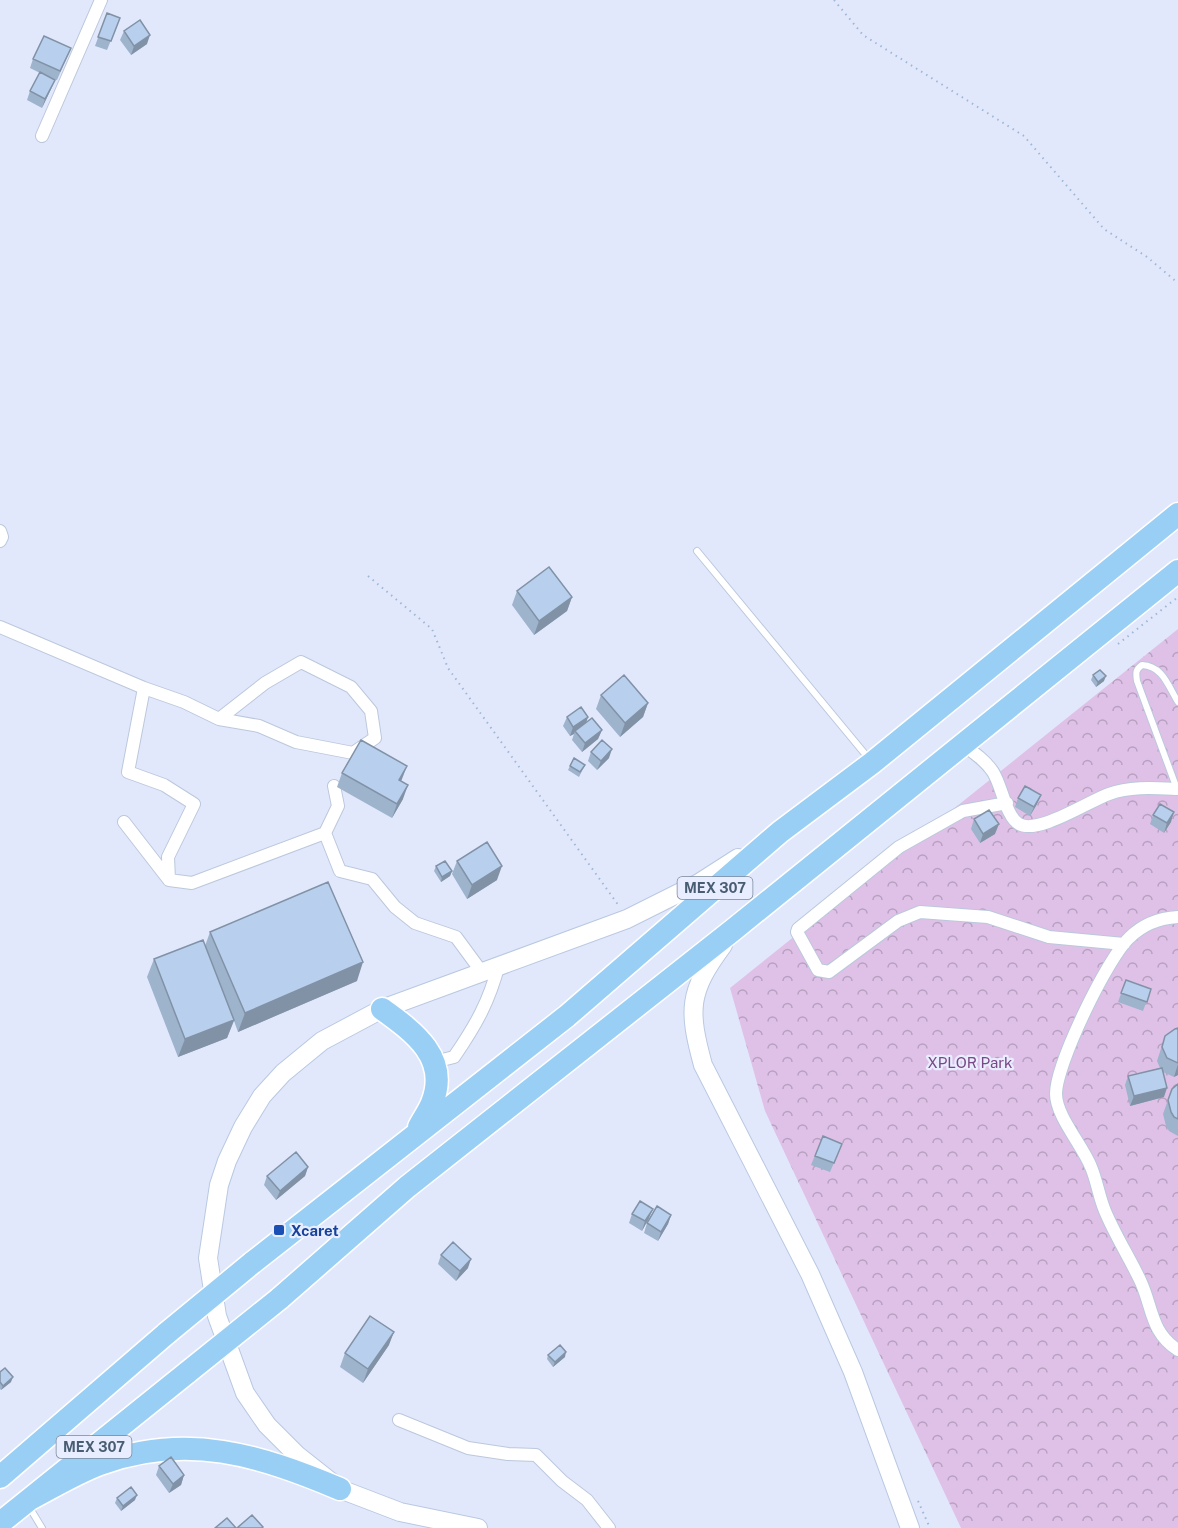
<svg xmlns="http://www.w3.org/2000/svg" width="1178" height="1528" font-family="'Public Sans',sans-serif">
<style>
.forest{fill:url(#forest-crowns)}
.lines{fill:none;stroke-linecap:round;stroke-linejoin:round}
.lane-casing{stroke:#bbc8dc;stroke-width:8}
.street-casing{stroke:#bbc8dc;stroke-width:14}
.secondary-casing{stroke:#b9c9e1;stroke-width:20}
.highway-casing{stroke:#fff;stroke-width:25}
.path{stroke:#9eb7d5;stroke-width:2;stroke-dasharray:1.5 4.5;stroke-linecap:butt}
.lane{stroke:#fff;stroke-width:6}
.street{stroke:#fff;stroke-width:12}
.secondary{stroke:#fff;stroke-width:18}
.highway{stroke:#9acff5;stroke-width:22}
.highway-bridge-casing{stroke:#fff;stroke-width:25;stroke-linecap:butt}
.highway-bridge{stroke:#9acff5;stroke-width:22}
.wall{fill:#9eb3cc}
.shaded-wall{fill:#8192a6}
.building{fill:#b8d0ed;stroke:#8192a6;stroke-width:1.5}
.transit-dot{fill:#1a4fb4;stroke:#e8edff;stroke-width:2}
.labels{text-anchor:middle;dominant-baseline:central;stroke-width:4.5;stroke-linejoin:round;paint-order:stroke}
.shield{fill:#e8edff;stroke:#79889c;stroke-width:1.5}
.shield-label{font-size:14px;font-weight:bold;fill:#495d72}
.park-label{font-size:15px;fill:#7b4784;stroke:#e8edff}
.transit-label{font-size:15px;font-weight:bold;fill:#164399;stroke:#e8edff;text-anchor:start}
</style>
<defs>
<pattern id="forest-crowns" width="20" height="18" patternUnits="userSpaceOnUse" patternTransform="scale(1.5)"><rect width="20" height="18" fill="#dfc1e8"/><path d="M2 6a3 3 0 1 1 6 0M12 15a3 3 0 1 1 6 0" fill="none" stroke="#b7a0c0"/></pattern>
</defs>
<rect width="100%" height="100%" fill="#e2e8fc"/>
<path class="forest" d="M1178 629V1528H961L765 1111 730 988Z"/>
<g class="lines">
<defs>
<path id="lane" d="M697 551 870 760
M1177 789 1137 681C1136 673 1135 670 1142 665 1163 666 1168 686 1178 702
M28 1505 42 1528"/>
<path id="street" d="M42 136 101 0
M0 531 2 537 0 541
M0 627 144 688 184 702 219 719 259 726 296 742 353 753 375 738 371 711 351 687 301 662 265 683 219 719
M144 688 128 772 164 785 194 804 168 857 169 880 192 883 325 833 338 806 334 786
M962 744C973 752 985 760 993 772 1002 786 1006 817 1019 824 1038 835 1089 801 1109 794 1131 786 1155 788 1178 789
M1007 803 963 811 899 847 798 929 797 932 818 970 829 972 898 921 920 912 988 917 1049 937 1124 944
M124 822 169 880
M325 833 340 871 372 879 395 907 415 923 456 937 481 971
M1178 917C1160 918 1142 925 1129 938 1107 959 1056 1064 1056 1094 1056 1116 1083 1146 1091 1167 1097 1181 1099 1197 1105 1211 1115 1235 1129 1257 1140 1280 1153 1307 1150 1332 1178 1350
M434 1062 454 1057C476 1025 489 1002 499 964
M399 1420 468 1448 508 1454 536 1455 562 1481 587 1500 609 1528"/>
<path id="secondary" d="M723 945C688 992 688 1010 703 1065L810 1274 853 1372 910 1528
M478 1528 400 1512 340 1489 297 1455 267 1425 245 1393 217 1316 208 1258 219 1185 227 1161 243 1127 262 1096 283 1073 322 1041 382 1009 627 919 699 883 738 858"/>
<path id="highway" d="M382 1009C414 1032 450 1058 432 1103 429 1111 423 1119 419 1127
M252 1263 567 1016 780 832 872 763 1178 514
M279 1299 407 1187 733 930 1178 571
M0 1477 167 1333
M30 1499C53 1487 76 1473 100 1464 187 1432 259 1455 340 1489
M0 1523 188 1372"/>
</defs>
<use href="#lane" class="lane-casing"/>
<use href="#street" class="street-casing"/>
<use href="#secondary" class="secondary-casing"/>
<use href="#highway" class="highway-casing"/>
<path class="path" d="M834 0 863 35 1024 136 1104 229 1147 257 1178 283
M368 576 432 629 448 668 619 906
M1118 644 1178 597
M918 1501 930 1528"/>
<use href="#lane" class="lane"/>
<use href="#street" class="street"/>
<use href="#secondary" class="secondary"/>
<use href="#highway" class="highway"/>
<defs>
<path id="highway-bridge" d="M167 1333 252 1263
M188 1372 279 1299"/>
</defs>
<use href="#highway-bridge" class="highway-bridge-casing"/>
<use href="#highway-bridge" class="highway-bridge"/>
</g>
<path class="wall" d="M107 13 120 18 107 50 95 46Z
M124 31 147 44 131 55 120 40Z
M71 48 57 80 53 79 55 80 51 89 42 108 27 100 30 91 40 73 30 68 33 59Z
M517 591 572 597 567 611 534 635 512 605Z
M1093 675 1104 681 1096 687 1091 680Z
M601 695 648 703 643 717 620 737 596 709Z
M567 717H588L586 722 602 730 598 739 582 752 572 740 574 734 570 736 563 726Z
M591 752 609 758 597 770 588 761Z
M585 765 579 777 568 770 570 766Z
M342 773 402 779 401 781 403 799 392 818 337 787Z
M1018 798 1037 804 1030 816 1015 807Z
M1153 815 1171 822 1164 833 1150 824Z
M974 819 995 834 980 843 971 829Z
M457 861 497 880 467 899 452 874Z
M436 866 452 871 450 876 441 882 434 871Z
M210 932 357 981 238 1032 234 1021 227 1038 178 1057 147 977 154 959 205 946Z
M1126 980 1151 989 1143 1011 1118 1002Z
M1178 1028V1075L1174 1077 1163 1072 1164 1097 1130 1106 1125 1085 1128 1076 1160 1068 1157 1061 1165 1036Z
M1178 1084V1136L1169 1131 1166 1126 1163 1114 1172 1089Z
M823 1136 842 1144 830 1172 811 1165Z
M308 1167 305 1176 276 1200 264 1185 267 1176Z
M632 1214 649 1218 642 1231 629 1223Z
M671 1215 668 1224 658 1241 644 1233 647 1223Z
M441 1255 468 1268 456 1281 438 1264Z
M389 1345 363 1383 340 1367 345 1353Z
M548 1355 565 1357 553 1367 547 1359Z
M0 1372 11 1382 1 1390 0 1389Z
M159 1466 184 1475 181 1485 169 1493 156 1475Z
M117 1498 135 1500 121 1511 115 1503Z"/>
<path class="shaded-wall" d="M150 35 147 44 131 55 134 46Z
M55 80 51 89 42 108 45 99Z
M572 597 567 611 534 635 539 621Z
M1106 676 1104 681 1096 687 1098 682Z
M648 703 643 717 620 737 625 723Z
M588 717 585 726 575 731 574 734 570 736 573 727Z
M602 730 598 739 582 752 585 743Z
M612 749 609 758 597 770 601 761Z
M407 766 402 779 394 794 399 780Z
M408 785 403 799 392 818 397 804Z
M1041 795 1037 804 1030 816 1034 807Z
M1174 812 1171 822 1164 833 1167 823Z
M999 824 995 834 980 843 983 834Z
M502 866 497 880 467 899 472 885Z
M452 871 450 876 441 882 442 877Z
M363 962 357 981 238 1032 245 1013Z
M234 1020 227 1038 178 1057 185 1039Z
M1178 1064V1075L1174 1077Z
M1167 1088 1164 1097 1130 1106 1134 1096Z
M308 1167 305 1176 276 1200 280 1191Z
M653 1209 649 1218 642 1231 645 1221Z
M671 1215 668 1224 658 1241 661 1232Z
M471 1259 468 1268 456 1281 460 1271Z
M394 1332 389 1345 363 1383 368 1369Z
M566 1352 565 1357 553 1367 555 1362Z
M13 1377 11 1382 1 1390 3 1386Z
M184 1475 181 1485 169 1493 173 1484Z
M137 1495 135 1500 121 1511 123 1506Z"/>
<path class="building" d="M107 13 120 18 111 41 98 37Z
M140 20 150 35 134 46 124 31Z
M44 36 71 48 60 71 33 59Z
M40 72 55 80 45 99 30 91Z
M549 567 572 597 539 621 517 591Z
M1100 670 1106 676 1098 682 1093 675Z
M624 675 648 703 625 723 601 695Z
M581 707 588 717 573 727 567 717Z
M592 718 602 730 585 743 575 731Z
M361 740 407 766 399 780 408 785 397 804 342 773Z
M602 740 612 749 601 761 591 752Z
M574 758 585 765 580 772 570 766Z
M1025 786 1041 795 1034 807 1018 798Z
M1160 804 1174 812 1167 823 1153 815Z
M989 810 999 824 983 834 974 819Z
M487 842 502 866 472 885 457 861Z
M445 861 452 871 442 877 436 866Z
M328 882 363 962 245 1013 210 932Z
M203 940 234 1020 185 1039 154 959Z
M1126 980 1151 989 1147 1002 1121 993Z
M1178 1028V1063L1167 1058 1162 1047 1165 1036 1175 1029Z
M1162 1068 1167 1088 1134 1096 1128 1076Z
M1178 1084V1119L1174 1117 1171 1112 1168 1100 1172 1089Z
M823 1136 842 1144 834 1163 815 1156Z
M296 1152 308 1167 280 1191 267 1176Z
M640 1201 653 1209 645 1221 632 1214Z
M657 1206 671 1215 661 1232 647 1223Z
M453 1242 471 1259 460 1271 441 1255Z
M370 1316 394 1332 368 1369 345 1353Z
M560 1345 566 1352 555 1362 548 1355Z
M5 1368 13 1377 3 1386 0 1382V1372Z
M171 1457 184 1475 173 1484 159 1466Z
M131 1487 137 1495 123 1506 117 1498Z
M252 1515 263 1527 262 1528H237Z
M227 1518 236 1528H215Z"/>
<rect class="transit-dot" x="273" y="1224" width="12" height="12" rx="3"/>
<g class="labels">
<g class="shield">
<rect x="677.5" y="877" width="75" height="22" rx="4.5"/>
<rect x="56.5" y="1436" width="75" height="22" rx="4.5"/>
</g>
<g class="shield-label">
<text x="715" y="888">MEX 307</text>
<text x="94" y="1447">MEX 307</text>
</g>
<g class="park-label">
<text x="970" y="1062">XPLOR Park</text>
</g>
<g class="transit-label">
<text x="291" y="1230">Xcaret</text>
</g>
</g>
</svg>
